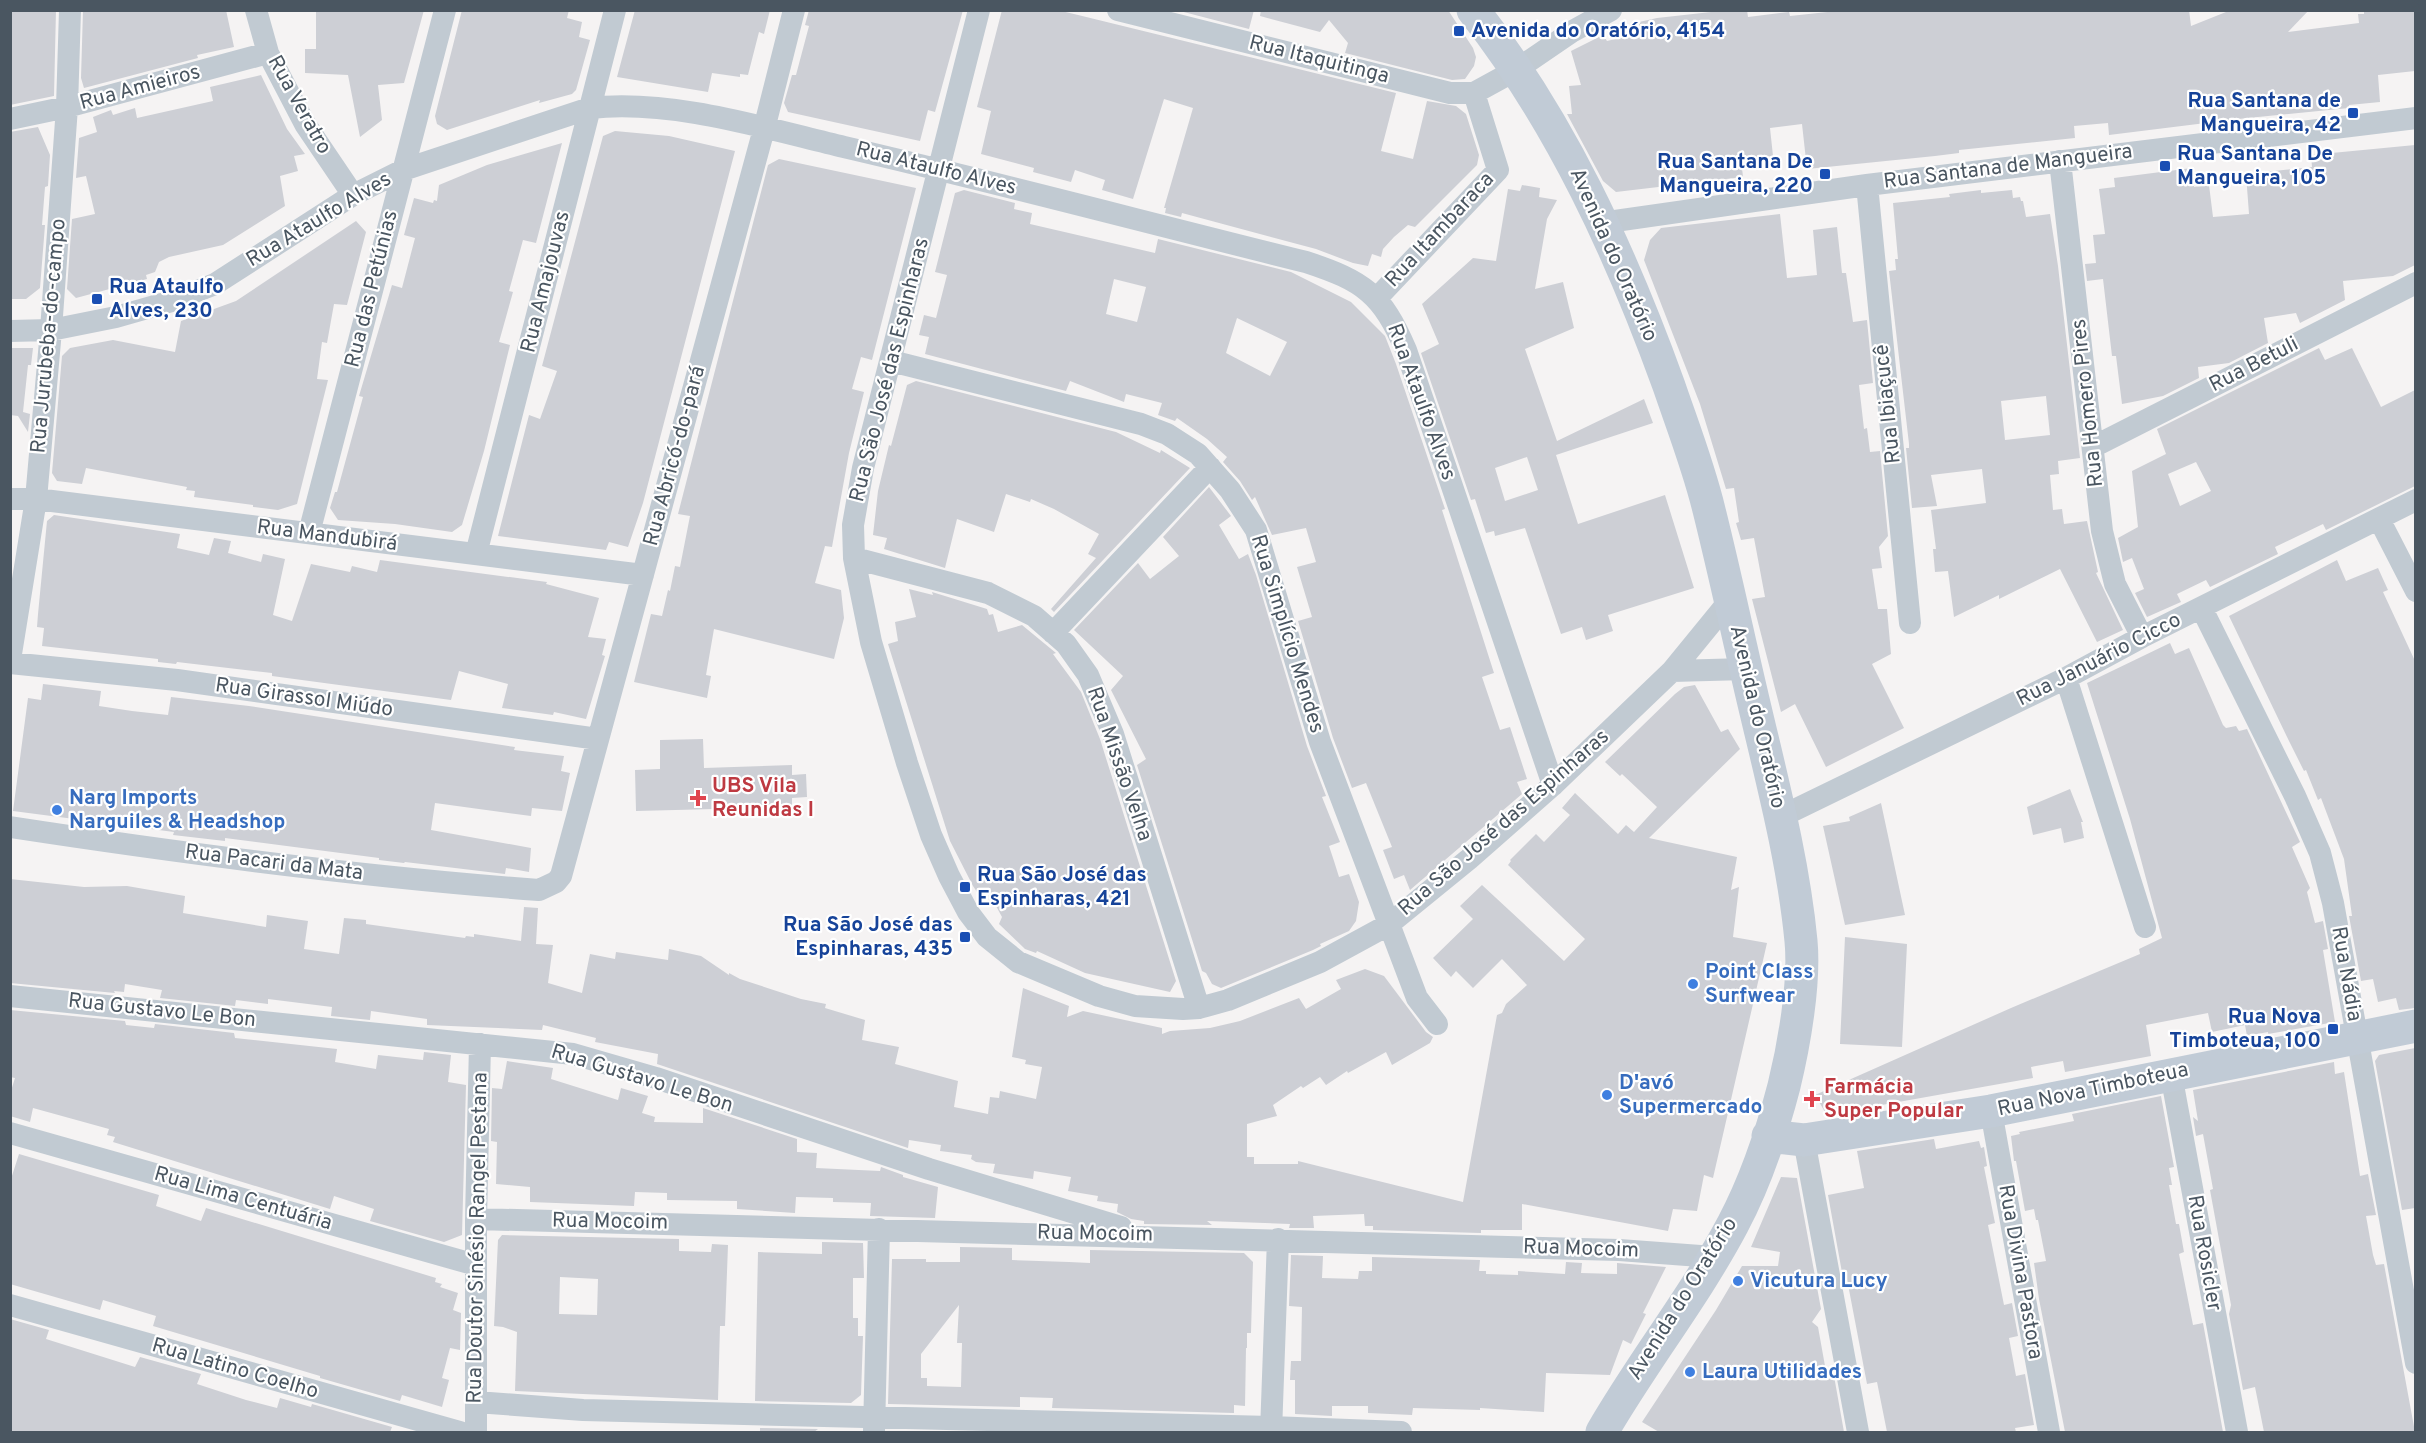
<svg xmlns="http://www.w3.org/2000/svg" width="2426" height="1443" font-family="Overpass,sans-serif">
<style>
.building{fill:#cdcfd5;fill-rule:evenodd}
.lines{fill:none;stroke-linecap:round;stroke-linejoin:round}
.minor{stroke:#c1cad2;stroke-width:22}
.secondary{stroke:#c1cbd6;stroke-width:33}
.transit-dot{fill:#1a4fb4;stroke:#fff;stroke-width:2}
.health-dot{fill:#e0444e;stroke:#fff;stroke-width:2}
.shop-dot{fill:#3f7fe0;stroke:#fff;stroke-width:2}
.labels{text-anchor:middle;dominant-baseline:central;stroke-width:4.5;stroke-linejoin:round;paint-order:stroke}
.transit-label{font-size:21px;font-weight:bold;fill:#164399;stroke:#fff;text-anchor:start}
.street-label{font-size:21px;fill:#4a5661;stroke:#fff}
.health-label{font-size:21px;font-weight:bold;fill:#be3a42;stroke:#fff;text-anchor:start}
.shop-label{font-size:21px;font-weight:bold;fill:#366cbe;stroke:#fff;text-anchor:start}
</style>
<rect width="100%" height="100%" fill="#f5f3f3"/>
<path class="building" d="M10 10H56L54 96 10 105Z
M83 10H226L234 47 197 55 198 58 84 88 81 78Z
M316 10H424L404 83 378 85 382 120 360 137 348 75 305 73V49H316Z
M462 10H569L567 18 582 22 579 37 590 40 576 90 572 94 539 103 540 100 447 130 437 124 435 116Z
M635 10H770L764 34 759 32 748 75 740 74V77L712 73 708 92 617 77Z
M809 10H963L935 112 928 110 920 141 788 112 784 103 792 75H796L809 26 805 25Z
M1002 10H1057L1074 14 1396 93 1381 151 1413 159 1427 101 1456 106 1466 114 1479 155 1477 165 1415 227 1408 225 1394 237 1383 249 1381 257 1372 254 1368 266 1353 263 1316 249 1182 213 1181 217 1165 213 1166 208H1164L1193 108 1164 99 1133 199 1102 190 1105 180 1075 170 1071 182 1033 172 1034 168 981 154 991 111 977 107Z
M1176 10H1254L1249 29Z
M1261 10H1448L1473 48 1476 57 1474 66 1465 79 1452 80 1345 53 1348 43 1329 20 1320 32 1260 16Z
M1729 10H1747L1748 17 1789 12 1790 16 1846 10H2189L2191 26 2231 10H2309L2288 32 2359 23 2358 14H2364V10H2415V71L2378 75 2380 102 2349 105V108L2238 119 2109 135 2108 123 2074 126 2075 138 1959 150V153L1935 156 1807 169 1802 124 1770 128 1773 156 1741 159 1743 177 1616 192 1603 181 1567 114H1572L1569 86 1581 85 1571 51 1603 35 1607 41 1640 33 1639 22 1657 18Z
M261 75 287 129 305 154 294 156 298 171 280 176 285 206 223 245 169 257 159 262 155 272 146 275 147 279 76 298 67 289 72 219 95 214 86 176 76 178 79 138 97 132 93 117 111 110 113 115 135 108 137 118 213 101 210 87Z
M38 127 50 155 48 186 45 187 42 225H45L40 288 26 299H10V132Z
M615 131 669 136 735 151 643 503 628 547 609 542 606 550 498 536 529 415 540 419 557 371 542 366 603 136Z
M562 143 536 243 523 240 509 291 513 292 499 342 510 345 484 451 462 525 452 532 395 524 338 520 330 508 335 492H337L363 397 359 396 392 285 402 288 415 238 404 235 414 198 433 203 434 200 437 201 439 185 487 165Z
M2415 145V265L2393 276 2343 281 2345 300 2300 323 2296 313 2264 318 2268 343 2229 363 2198 367 2199 378 2163 396 2122 404 2116 356H2112L2103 279 2087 281 2085 264 2096 263 2093 235 2105 234 2099 189 2115 187 2114 178 2192 168 2194 187 2209 185 2213 217 2249 214 2246 174 2312 167 2311 155Z
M779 159 916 188 872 360 861 357 852 389 864 392 849 453 832 547 825 546 815 583 841 590 844 618 834 659 714 629 706 675 711 676 707 698 634 682 651 614 662 616 668 590 670 591 675 566 680 567 690 516 678 514 768 165Z
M1522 185 1540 188 1539 197 1557 200 1547 219 1535 289 1563 282 1574 328 1525 349 1557 441 1644 399 1653 423 1556 455 1578 524 1665 495 1694 588 1608 615 1613 631 1586 640 1582 627 1561 634 1525 528 1495 536 1494 531 1486 533 1475 499 1471 500 1421 353 1439 344 1422 304 1473 258 1496 261 1508 189 1520 191ZM1527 457 1538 490 1505 501 1495 468Z
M964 190 1015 203 1014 209 1032 213 1030 224 1155 253 1158 239 1291 272 1351 302 1385 336 1396 364 1445 509 1442 510 1494 673 1482 677 1500 730 1510 727 1527 779 1517 782 1522 794 1410 890 1404 875 1394 879 1383 850 1392 847 1366 783 1352 788 1333 738 1298 621 1312 617 1297 567 1316 562 1306 528 1272 535 1255 497 1252 500 1240 481 1223 462 1227 457 1207 439 1177 418 1175 421 1158 415 1162 403 1126 394 1124 402 1070 381 1066 391 925 354 929 337 919 335 924 315 936 318 947 275 935 272 955 193ZM1114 279 1146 287 1137 322 1106 314ZM1237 318 1287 342 1270 376 1226 353Z
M1981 190V193L2012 190 2013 198 2020 197 2021 201H2023L2026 217 2050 214 2058 266 2080 458 2058 461 2059 474 2050 475 2053 510 2062 509 2064 524 2087 521 2098 572 2096 573 2123 630 2097 642 2060 569 1999 599V595L1954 617 1948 571 1935 572 1933 549H1936L1931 510 1986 503 1982 469 1931 475 1937 506 1912 508 1906 448H1909V444L1889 271 1896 270 1895 259H1898L1893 203 1950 197 1949 194ZM2046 396 2050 435 2005 440 2001 401Z
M1780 214 1787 278 1817 275 1813 230 1837 227 1842 273H1846L1853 322 1867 320 1873 383 1859 385 1864 429 1867 428 1870 452 1880 451 1888 536 1879 547 1882 568 1872 569 1878 609H1887L1891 654 1872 664 1904 728 1826 767 1795 704 1781 712 1752 599 1765 597 1754 538 1741 540 1736 523 1739 522 1734 488 1726 489 1700 404 1644 260 1650 240 1661 228Z
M356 221 366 232 347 305 334 304 327 343 322 342 317 379 328 380 297 504 278 510 253 507V505L194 497 195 491 186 490 187 487 86 468 82 484 57 481 52 473 62 356 70 348 113 340 175 352 181 321 236 301Z
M10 348H33L31 365H28L23 412 30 414 28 432 18 416 10 415Z
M2319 348 2325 360 2352 348 2381 407 2415 390V486L2326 530 2323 524 2275 547 2278 554 2210 587 2206 580 2177 594 2181 602 2147 617 2135 593 2144 589 2132 558 2123 562 2118 538 2138 527 2132 471 2166 454 2157 429ZM2196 462 2211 491 2180 506 2168 474Z
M916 381 1116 432 1160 453 1161 450 1190 468 1054 612 1051 609 1096 558 1088 554 1099 534 1054 509 1031 499 1030 502 1006 494 994 532 957 519 945 568 884 549 887 538 873 535 878 491 889 445 891 446 907 385Z
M1209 487 1231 516 1219 525 1239 559 1248 554 1256 575 1307 746 1326 796 1322 797 1340 842 1329 846 1334 861 1339 877 1349 874 1359 902 1356 921 1349 931 1320 944 1321 946 1313 950 1221 988 1212 984 1206 973 1202 971 1137 765 1146 759 1111 690 1123 676 1074 630 1138 563 1150 579 1179 556 1163 537Z
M54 515 180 534 177 548 209 555 214 538 231 541 228 553 261 562 263 554 285 559 273 615 292 621 311 564 350 572 352 566 377 572 380 560 547 582 546 584 599 598 588 637 606 639 602 655 605 656 586 719 554 712 553 715 502 708 508 684 459 671 451 700 272 676V673L177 662 176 664 158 662V659L42 646 44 628 37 627 38 614 47 521Z
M2337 560 2346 581 2378 568 2388 590 2383 592 2415 661V1008L2399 1010 2396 998 2378 1002 2373 979 2361 981 2349 916H2352L2344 859 2321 798 2318 800 2306 770 2304 771 2289 741 2229 616Z
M909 589 933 595 932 592 987 609 989 615 993 614 998 632 1022 625 1056 653 1053 654 1081 692 1100 739 1176 981 1170 992 1085 973 1037 951 1036 953 1025 949 999 924 1002 917 989 893 981 898 973 886 950 841 888 644 898 641 895 622 916 617Z
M2170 643 2175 654 2189 648 2223 725 2226 728 2236 726 2239 731 2247 729 2300 842 2292 847 2310 888 2307 892 2315 923 2323 921 2328 949 2323 950 2335 1022 2268 1034V1032L2247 1036 2245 1025 2212 1032 2208 1013 2146 1025 2151 1056 2065 1072 2063 1061 2031 1067 2033 1078 1831 1114 1825 1112 1815 1095 2011 1008 2140 954 2139 949 2162 938 2130 819 2087 683Z
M43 684 101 691 99 706 132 711 168 715 171 697 249 706 515 747 514 750 564 756 561 771 570 773 562 811 532 808 531 816 435 803 431 830 531 848 529 872 506 868 505 874 405 862 404 863 379 860V858L225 838V841L173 835 174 832 13 811 28 698 41 700Z
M1695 685 1721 732 1728 729 1740 749 1649 838 1737 857 1731 890 1739 887 1733 937 1767 943 1713 1178 1704 1175 1697 1211 1673 1209 1668 1231 1522 1204V1230H1481V1233L1373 1230V1226H1365L1364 1214 1313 1216 1314 1228H1289L1290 1224 1207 1221 1212 1225 1144 1224V1221L1131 1219 1117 1212 1118 1204 1097 1201 1098 1196 1068 1191 1071 1177 1034 1171 1033 1179 993 1173 995 1164 976 1162 971 1159 972 1155 940 1151 941 1145 909 1140 908 1148 657 1064 658 1054 595 1042 596 1038 543 1025 542 1030 427 1025V1019L371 1011 370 1020 331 1016 332 1007 268 999V1004L236 1000 235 1006 160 998 162 990 125 984 124 992 114 991 115 993 10 983V879L84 887 127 886 185 896 183 913 266 927 267 915 308 921 304 949 339 954 344 918 366 920V924L465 938 466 936 474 937V934L521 941 524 907 538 908 536 944 553 945 548 983 582 993 590 954 615 959 616 952 668 960 669 949 701 956 729 975V973L740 979 801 999 826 1004 825 1008 865 1020 862 1040 899 1047 895 1064 958 1081 954 1107 988 1114 990 1097 999 1098 1000 1091 1036 1099 1042 1067 1025 1064 1026 1060 1012 1057 1023 988 1069 1006 1067 1017 1083 1011 1162 1028V1034L1170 1031 1210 1028 1240 1021 1299 998 1306 1009 1341 989 1336 980 1365 969 1384 976 1426 1032 1433 1037 1430 1043 1392 1065 1386 1052 1348 1073 1347 1071 1326 1085 1320 1077 1303 1088 1301 1086 1273 1105 1277 1116 1247 1124V1157H1254V1164H1298V1161L1463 1202 1497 1015 1502 1013 1506 1004 1527 985 1502 959 1473 988 1456 971 1451 977 1433 958 1473 919 1460 906 1482 885 1564 961 1585 939 1508 865 1511 861 1510 860 1536 834 1544 842 1570 815 1562 808 1575 793 1618 834 1626 825 1634 832 1657 807 1622 774 1620 776 1605 762 1675 694 1684 687Z
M703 739 704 768 792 765V775L806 774 807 797 792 798V807L636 811 635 770 660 769V740Z
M2070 789 2083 822H2081L2084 838 2064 843 2061 828 2033 835 2027 807Z
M1881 803 1905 915 1845 925 1823 826 1850 821 1849 817Z
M1845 937 1907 944 1902 1047 1840 1044Z
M10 1010 125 1021 126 1025 154 1028 155 1024 234 1033 235 1038 337 1049 335 1062 376 1069 378 1055 423 1060 424 1052 451 1055 448 1082 466 1085 462 1235 444 1242 370 1221 374 1209 334 1196 330 1209 113 1142 115 1137 107 1135 109 1129 33 1108 30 1122 10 1116V1094L15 1078 10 1077Z
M2415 1048V1208L2402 1210 2375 1061 2379 1055Z
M507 1061 553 1068 551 1079 618 1100 621 1088 648 1096 642 1113 655 1117 654 1122 703 1123V1108L797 1139V1152L817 1153 816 1168 880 1171 881 1167 903 1175V1177L938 1187 935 1218 870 1216 871 1203 833 1202V1198L796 1197 795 1213 737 1209V1201L667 1200V1193L635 1192 634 1206 530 1202V1187L496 1184 497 1142 491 1141 492 1088 502 1089Z
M2334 1062 2335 1074 2344 1072 2360 1176 2368 1174 2376 1215 2366 1216 2373 1255 2376 1265 2384 1264 2415 1432H2264L2255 1387 2243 1390 2229 1314 2231 1305 2210 1190 2213 1189 2203 1134 2196 1136 2193 1117 2198 1121 2193 1090Z
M2161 1096 2174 1167 2169 1168 2172 1185H2169L2176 1224H2179L2184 1252 2179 1254 2193 1325 2203 1323 2223 1432H2065L2039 1299 2034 1263 2046 1261 2038 1220H2036L2034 1209 2025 1211 2016 1161H2014L2011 1136 2020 1134 2019 1132 2074 1121 2072 1114Z
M1934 1139 1936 1149 1979 1141 1981 1148 1984 1147 1987 1166 1984 1167 1995 1223 1988 1225 2004 1305 2012 1303 2018 1336 2009 1338 2016 1376 2025 1374 2034 1425 2015 1428 2016 1432H1887L1877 1382 1867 1384 1846 1274 1843 1278 1828 1195 1864 1188 1857 1151Z
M19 1154 159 1195 156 1206 201 1221 206 1208 436 1278 435 1282 442 1284 440 1287 458 1293 453 1310 461 1313 460 1350 450 1348 442 1378 449 1380 442 1407 402 1395 400 1401 320 1378V1376L153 1326 156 1316 103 1300 100 1310 10 1284V1182Z
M1781 1177 1797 1178 1821 1309 1812 1322 1818 1327 1827 1377 1834 1376 1844 1432H1659L1642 1422 1716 1310 1742 1266H1778L1780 1252 1751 1247Z
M502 1235 679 1239V1251L711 1252 712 1244 728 1245 725 1326H720L718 1400 515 1391 517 1332 503 1327 494 1326 498 1240ZM560 1277 598 1279 597 1315 559 1314Z
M822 1242 863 1243 864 1278H853V1318H858V1336H863L861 1395 851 1403 755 1401 758 1252 822 1254Z
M960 1247 1012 1248V1260L1069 1262 1090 1263V1250L1244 1253 1253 1262 1251 1333H1247V1348H1246L1245 1406 1234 1405V1413L1052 1408 1053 1398 1020 1397V1407L888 1404 892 1259H926V1262H960ZM959 1305 957 1343H962L961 1387 927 1386V1378H921V1354Z
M1291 1255 1323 1256 1322 1278 1358 1279 1359 1271H1372V1257L1480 1260 1479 1271H1486V1274L1518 1275V1271L1565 1274 1566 1262 1582 1263 1581 1273 1617 1274V1263L1666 1267 1643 1313 1646 1314 1631 1344 1623 1340 1610 1375 1546 1373 1544 1412 1480 1408V1410L1413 1408 1412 1415 1368 1413V1406H1332V1416L1295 1414V1380H1290L1291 1361H1301L1302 1307 1289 1306Z
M10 1319 49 1330 46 1339 135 1367 140 1357 201 1374 197 1384 246 1400 277 1408 280 1398 311 1407 312 1404 392 1427 390 1432H10Z
M760 1428 818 1429 814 1432H760Z"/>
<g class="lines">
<path class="minor" d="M256 10 268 53 305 124 353 195
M979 10 863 468 853 525 854 558 871 642 907 763 931 835 949 876 968 912 987 937 1018 962 1099 996 1135 1006 1183 1009 1199 1008 1228 1000 1320 962 1388 925 1469 859 1553 785 1672 671 1730 600
M1118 10 1450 93H1474L1516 70 1573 31 1611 10
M10 119 67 107 268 53
M2060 161 2102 531 2115 584 2142 637
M1867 185 1910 623
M1601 223 1867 185 2416 118
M1377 298 1498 170 1474 93
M10 331 51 330 116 317 172 301 215 284 353 195 403 170 590 108C672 99 764 128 844 147 999 183 1152 224 1306 262 1364 281 1382 294 1406 350L1553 785
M891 361 1141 424 1167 434 1198 454 1230 490 1256 530 1320 742 1417 998 1437 1024
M2093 447 2416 283
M10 499H36L643 575
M2379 519 2416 591
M309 533 445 10
M476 554 615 10
M854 558 988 593 1034 616 1066 644 1088 675 1113 734 1199 1008
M2202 609 2295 796 2320 853 2333 903 2416 1363
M1053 633 1210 467
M10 660 36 499 51 330 67 107 70 10
M10 663 177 680 598 739
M1672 671 1746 669
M2066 678 2145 927
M1780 817 2066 678 2142 637 2416 500
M10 827C186 854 362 877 539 890L556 882 561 876 764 129 794 10
M10 996 573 1054 656 1078 929 1169 1121 1227
M2171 1074 2237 1432
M1991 1111 2049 1432
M10 1133 476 1265
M1804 1140 1858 1432
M476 1219 1619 1250 1714 1257
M10 1305 460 1432
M476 1402 583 1410 1271 1427 1401 1432
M874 1431 879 1229
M476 1432V1219L480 1044
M1271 1432 1278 1239"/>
<path class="secondary" d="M1473 10C1561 122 1621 253 1669 386 1683 427 1699 468 1709 510 1724 570 1737 631 1751 691 1770 773 1793 857 1801 941 1805 983 1794 1045 1784 1086 1772 1132 1756 1181 1733 1224 1695 1296 1643 1361 1602 1432
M1768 1136 1804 1140 1991 1111 2416 1026"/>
</g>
<g class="transit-dot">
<rect x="1453" y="25" width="12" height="12" rx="3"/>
<rect x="2347" y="107" width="12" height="12" rx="3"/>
<rect x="2159" y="160" width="12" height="12" rx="3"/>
<rect x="1819" y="168" width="12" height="12" rx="3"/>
<rect x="91" y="293" width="12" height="12" rx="3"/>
<rect x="959" y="881" width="12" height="12" rx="3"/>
<rect x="959" y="931" width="12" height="12" rx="3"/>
<rect x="2327" y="1023" width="12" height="12" rx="3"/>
</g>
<g class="health-dot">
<path d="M695 789h6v6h6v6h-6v6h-6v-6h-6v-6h6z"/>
<path d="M1809 1090h6v6h6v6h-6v6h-6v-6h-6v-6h6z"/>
</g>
<g class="shop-dot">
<circle cx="57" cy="810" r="6"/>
<circle cx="1693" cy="984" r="6"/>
<circle cx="1607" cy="1095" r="6"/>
<circle cx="1738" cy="1281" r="6"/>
<circle cx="1690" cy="1372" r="6"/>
</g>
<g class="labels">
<g class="transit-label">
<text x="1471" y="31">Avenida do Oratório, 4154</text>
<text x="2341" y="101" text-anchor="end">Rua Santana de<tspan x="2341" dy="24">Mangueira, 42</tspan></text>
<text x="2177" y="154">Rua Santana De<tspan x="2177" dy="24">Mangueira, 105</tspan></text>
<text x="1813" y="162" text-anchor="end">Rua Santana De<tspan x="1813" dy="24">Mangueira, 220</tspan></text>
<text x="109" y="287">Rua Ataulfo<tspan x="109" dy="24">Alves, 230</tspan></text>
<text x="977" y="875">Rua São José das<tspan x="977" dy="24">Espinharas, 421</tspan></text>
<text x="953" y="925" text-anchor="end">Rua São José das<tspan x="953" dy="24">Espinharas, 435</tspan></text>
<text x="2321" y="1017" text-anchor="end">Rua Nova<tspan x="2321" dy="24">Timboteua, 100</tspan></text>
</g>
<g class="street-label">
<text transform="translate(1319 60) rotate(14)">Rua Itaquitinga</text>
<text transform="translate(140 88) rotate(-15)">Rua Amieiros</text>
<text transform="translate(299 105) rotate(61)">Rua Veratro</text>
<text transform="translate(2008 167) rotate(-7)">Rua Santana de Mangueira</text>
<text transform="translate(936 169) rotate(14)">Rua Ataulfo Alves</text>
<text transform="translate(319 220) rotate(-31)">Rua Ataulfo Alves</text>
<text transform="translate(1440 230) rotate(-47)">Rua Itambaraca</text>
<text transform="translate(1613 255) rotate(66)">Avenida do Oratório</text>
<text transform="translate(546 282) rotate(-76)">Rua Amajouvas</text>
<text transform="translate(372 289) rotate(-76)">Rua das Petúnias</text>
<text transform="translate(49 336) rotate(-85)">Rua Jurubeba-do-campo</text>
<text transform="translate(2254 365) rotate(-27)">Rua Betuli</text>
<text transform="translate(890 370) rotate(-76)">Rua São José das Espinharas</text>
<text transform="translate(1421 402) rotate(70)">Rua Ataulfo Alves</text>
<text transform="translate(2088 403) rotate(-96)">Rua Homero Pires</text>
<text transform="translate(1888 404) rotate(-96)">Rua Ibiaçucê</text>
<text transform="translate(675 456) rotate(-75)">Rua Abricó-do-pará</text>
<text transform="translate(327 536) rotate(7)">Rua Mandubirá</text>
<text transform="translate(1287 634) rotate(73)">Rua Simplício Mendes</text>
<text transform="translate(2099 660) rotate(-27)">Rua Januário Cicco</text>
<text transform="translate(304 698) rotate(8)">Rua Girassol Miúdo</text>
<text transform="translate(1757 717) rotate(77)">Avenida do Oratório</text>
<text transform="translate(1119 764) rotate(71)">Rua Missão Velha</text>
<text transform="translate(1504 823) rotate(-41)">Rua São José das Espinharas</text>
<text transform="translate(274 863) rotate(7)">Rua Pacari da Mata</text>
<text transform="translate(2346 974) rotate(80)">Rua Nádia</text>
<text transform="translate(162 1011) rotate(6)">Rua Gustavo Le Bon</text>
<text transform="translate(642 1079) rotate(17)">Rua Gustavo Le Bon</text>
<text transform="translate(2093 1090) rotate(-12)">Rua Nova Timboteua</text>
<text transform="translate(243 1199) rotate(16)">Rua Lima Centuária</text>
<text transform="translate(610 1222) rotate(1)">Rua Mocoim</text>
<text transform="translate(1095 1234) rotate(1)">Rua Mocoim</text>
<text transform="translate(478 1238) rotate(-89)">Rua Doutor Sinésio Rangel Pestana</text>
<text transform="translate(1581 1249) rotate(2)">Rua Mocoim</text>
<text transform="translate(2204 1253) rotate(80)">Rua Rosicler</text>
<text transform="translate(2020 1272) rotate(80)">Rua Divina Pastora</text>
<text transform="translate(1683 1299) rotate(-58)">Avenida do Oratório</text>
<text transform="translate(235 1369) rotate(16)">Rua Latino Coelho</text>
</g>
<g class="health-label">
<text x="712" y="786">UBS Vila<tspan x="712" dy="24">Reunidas I</tspan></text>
<text x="1824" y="1087">Farmácia<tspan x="1824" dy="24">Super Popular</tspan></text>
</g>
<g class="shop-label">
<text x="69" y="798">Narg Imports<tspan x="69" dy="24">Narguiles &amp; Headshop</tspan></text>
<text x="1705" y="972">Point Class<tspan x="1705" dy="24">Surfwear</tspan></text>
<text x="1619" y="1083">D'avó<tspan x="1619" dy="24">Supermercado</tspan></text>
<text x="1750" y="1281">Vicutura Lucy</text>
<text x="1702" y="1372">Laura Utilidades</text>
</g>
</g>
<rect width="2426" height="1443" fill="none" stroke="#4a5661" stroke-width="24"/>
</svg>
